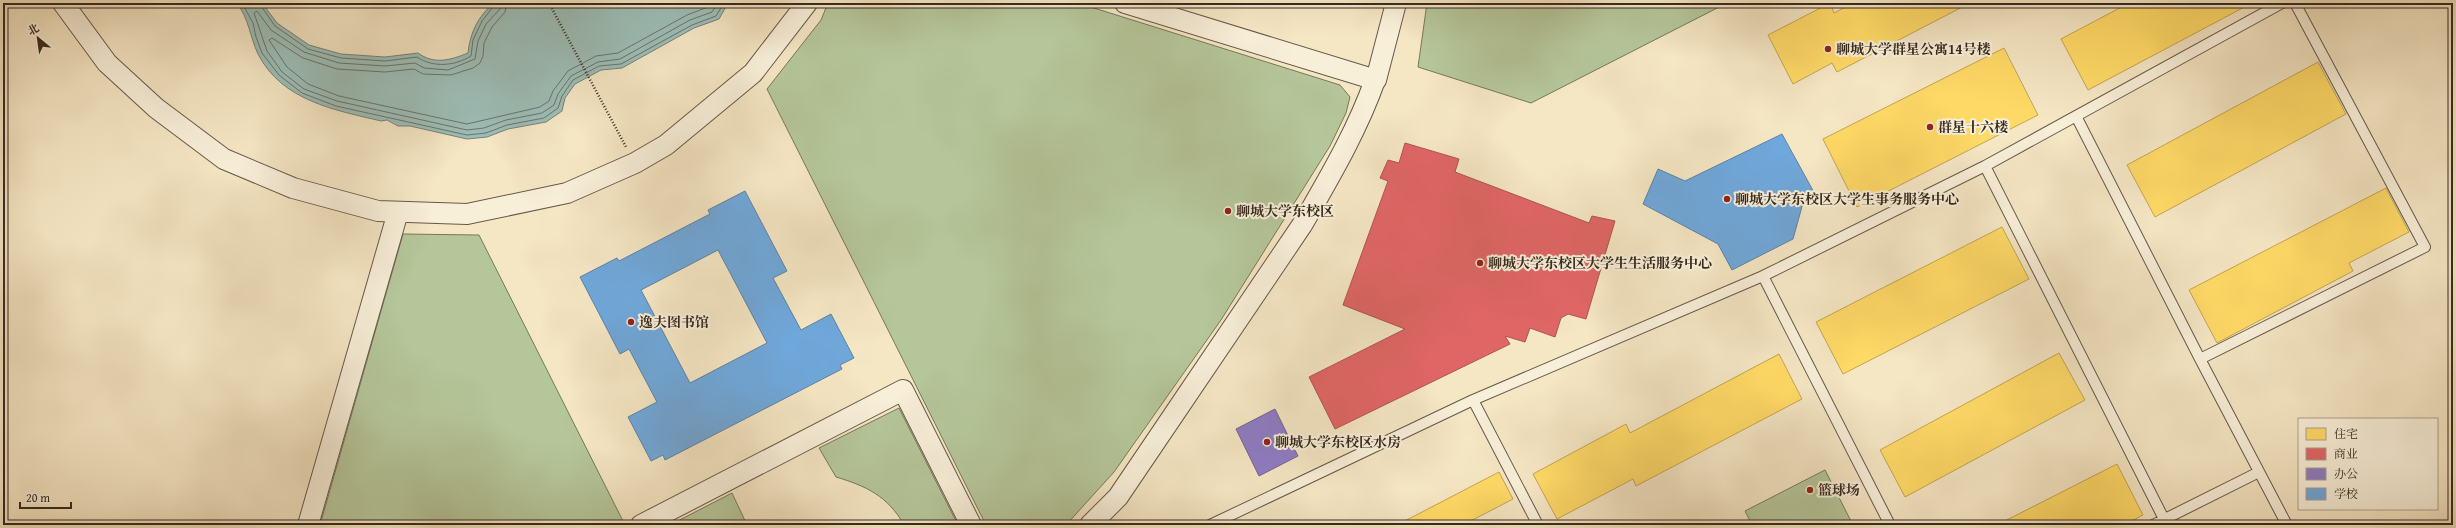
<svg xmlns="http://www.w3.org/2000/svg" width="2456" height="528" font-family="'Gentium Book Plus','Noto Serif SC',serif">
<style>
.green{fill:#b5c69a;stroke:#76785c}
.water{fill:#9dbeb8;stroke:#74837b}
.homes{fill:#ffd966;stroke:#c3a451}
.shops{fill:#e06666;stroke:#ad5451}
.offices{fill:#8e7cc3;stroke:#746392}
.schools{fill:#6fa8dc;stroke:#5e82a3;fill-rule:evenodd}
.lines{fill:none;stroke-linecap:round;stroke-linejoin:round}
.shore{stroke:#6a746c;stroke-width:1}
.service-casing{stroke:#665948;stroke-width:12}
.minor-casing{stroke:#665948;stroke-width:22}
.path{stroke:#372a1f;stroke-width:2.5;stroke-dasharray:1 2;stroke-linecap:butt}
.service{stroke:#f8efd9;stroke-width:10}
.minor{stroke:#f8efd9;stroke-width:20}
.poi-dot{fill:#8f2418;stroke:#f8efd9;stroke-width:1.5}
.labels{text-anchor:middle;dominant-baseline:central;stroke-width:4;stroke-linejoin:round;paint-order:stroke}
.poi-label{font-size:14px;font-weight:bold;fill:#372a1f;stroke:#f8efd9;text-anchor:start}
</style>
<rect width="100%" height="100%" fill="#f5e6c4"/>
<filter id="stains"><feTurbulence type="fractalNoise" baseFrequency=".005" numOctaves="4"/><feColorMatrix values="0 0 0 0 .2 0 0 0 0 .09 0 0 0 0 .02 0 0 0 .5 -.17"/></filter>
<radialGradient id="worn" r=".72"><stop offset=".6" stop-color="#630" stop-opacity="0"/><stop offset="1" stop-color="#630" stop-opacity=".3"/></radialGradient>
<path class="green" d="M828 3H1078L1340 85 1350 97 1346 113 1330 146 1221 320 1114 472 1066 525H986L767 89 821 20Z
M1427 3H1727L1531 103 1418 67Z
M403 234 479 235 625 525H320Z
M899 408 958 525H904C888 496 866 486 836 477L819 448Z
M1825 470 1853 525H1752L1745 511Z
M732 493 747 525H670Z"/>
<path class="water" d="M237 3H262L277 23 309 45 341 54 385 57 418 53C434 65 451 60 468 53 470 33 478 16 494 3H728L719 19 694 28 622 68 601 70 575 84 565 98 562 111 546 122 508 129 487 137 467 139 410 126H398L387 120 381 121C335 110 282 101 258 54 250 37 249 19 237 3Z"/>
<path class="homes" d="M1830 3 1834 13 1853 3H1970L1837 72 1832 63 1793 84 1768 35Z
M2129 3H2252L2088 90 2061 39Z
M2004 48 2038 115 1857 207 1823 139Z
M2318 62 2346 114 2155 217 2127 165Z
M2386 188 2409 232 2349 263 2353 271 2217 343 2189 290Z
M2002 227 2029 279 1843 374 1816 322Z
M2059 353 2085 400 1905 497 1880 450Z
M1779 354 1802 399 1636 486 1633 479 1557 519 1533 474 1626 424 1630 433Z
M2117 464 2143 515 2124 525H1997Z
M1499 472 1513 499 1463 525H1397Z"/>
<path class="shops" d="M1405 143 1459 159 1455 172 1589 223 1592 216 1615 221 1586 319 1568 314 1561 318 1555 337 1530 328 1525 342 1505 336 1510 344 1335 429 1309 377 1405 329 1343 305 1388 181 1380 178 1388 160 1399 163Z"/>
<path class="offices" d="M1275 409 1298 456 1259 476 1236 429Z"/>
<path class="schools" d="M1782 134 1816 196 1803 203 1793 239 1732 270 1718 244 1643 204 1658 169 1685 181Z
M745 191 787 271 773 278 801 330 831 314 854 358 840 365 842 369 665 460 663 455 651 461 628 417 657 402 629 349 620 354 580 277 617 258 619 261 710 214 708 210ZM718 250 767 343 690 383 641 290Z"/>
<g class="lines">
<path class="shore" d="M242 3 253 23 256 37 262 53 279 75 302 93 336 106 467 135 486 133 507 125 544 118 558 108 562 96 573 80 599 66 621 64 692 25 716 16 724 3
M259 3 275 26 308 49 341 58 385 61 417 57C433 68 455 66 471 56L473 40 482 21 496 3
M501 3 500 9 486 24 478 41 475 59 448 70 424 68 415 63 385 66 339 63 304 52 271 30 257 11 254 13 267 51 282 72 304 89 337 101 467 130 484 128 506 120 542 113 554 105 558 94 571 76 598 62 620 59 690 20 712 12 718 3
M507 3 505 12 492 27 484 43 483 56 480 63 473 68 451 75 423 74 414 69 385 72 337 69 303 58 272 38 269 40 287 67 308 84 339 96 467 124 540 107 549 101 553 91 568 71 596 56 618 53 687 15 708 7 711 3"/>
<defs>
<path id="service" d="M2076 116 2200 359
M1985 166 2167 525
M1763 276 1890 525
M1473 400 1538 525
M1210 525 1473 400 1763 276 1985 166 2282 3
M2153 525 2259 472
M2287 525 2200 359 2425 247 2295 3"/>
<path id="minor" d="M63 3 107 63 156 108 224 159 293 188 378 211 467 214 567 193 635 163 666 145 753 73 807 3
M1125 3 1376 80 1396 3
M308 525 398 212
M641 525 903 390 971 525
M1090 525 1118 497 1302 225C1329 178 1357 131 1375 80"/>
</defs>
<use href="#service" class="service-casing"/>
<use href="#minor" class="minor-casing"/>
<path class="path" d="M549 3 626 147"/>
<use href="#service" class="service"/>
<use href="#minor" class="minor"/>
</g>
<g class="poi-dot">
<circle cx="1828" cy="49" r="4"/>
<circle cx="1930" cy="127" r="4"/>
<circle cx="1727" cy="199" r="4"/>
<circle cx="1228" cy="211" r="4"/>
<circle cx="1480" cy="263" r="4"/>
<circle cx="631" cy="322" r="4"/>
<circle cx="1267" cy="442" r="4"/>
<circle cx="1810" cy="490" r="4"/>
</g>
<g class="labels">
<g class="poi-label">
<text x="1836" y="49">聊城大学群星公寓14号楼</text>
<text x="1938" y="127">群星十六楼</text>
<text x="1735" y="199">聊城大学东校区大学生事务服务中心</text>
<text x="1236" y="211">聊城大学东校区</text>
<text x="1488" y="263">聊城大学东校区大学生生活服务中心</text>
<text x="639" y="322">逸夫图书馆</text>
<text x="1275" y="442">聊城大学东校区水房</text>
<text x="1818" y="490">篮球场</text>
</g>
</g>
<rect width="2456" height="528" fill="none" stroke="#f5e6c4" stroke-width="16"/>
<rect x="4" y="4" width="2448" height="520" fill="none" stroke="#372a1f" stroke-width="2"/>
<rect x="8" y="8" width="2440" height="512" fill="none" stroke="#372a1f"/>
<rect x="2298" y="418" width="140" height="92" fill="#f8efd9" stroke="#aba08f"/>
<rect x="2306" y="428" width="20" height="12" fill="#ffd966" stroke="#aba08f"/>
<text x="2334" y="438" font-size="12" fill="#372a1f">住宅</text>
<rect x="2306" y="448" width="20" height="12" fill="#e06666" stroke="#aba08f"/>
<text x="2334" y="458" font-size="12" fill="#372a1f">商业</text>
<rect x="2306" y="468" width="20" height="12" fill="#8e7cc3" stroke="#aba08f"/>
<text x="2334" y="478" font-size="12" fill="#372a1f">办公</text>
<rect x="2306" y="488" width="20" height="12" fill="#6fa8dc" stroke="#aba08f"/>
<text x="2334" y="498" font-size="12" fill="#372a1f">学校</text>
<g transform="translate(38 38) rotate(331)" stroke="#f8efd9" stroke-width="3" paint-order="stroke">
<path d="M0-3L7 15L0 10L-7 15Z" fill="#372a1f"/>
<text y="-6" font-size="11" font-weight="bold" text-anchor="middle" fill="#372a1f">北</text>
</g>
<path d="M20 502v6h51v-6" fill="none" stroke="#372a1f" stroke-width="2"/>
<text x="26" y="502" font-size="12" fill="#372a1f" stroke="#f8efd9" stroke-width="3" paint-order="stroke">20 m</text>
<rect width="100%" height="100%" filter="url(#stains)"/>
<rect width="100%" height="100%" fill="url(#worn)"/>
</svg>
